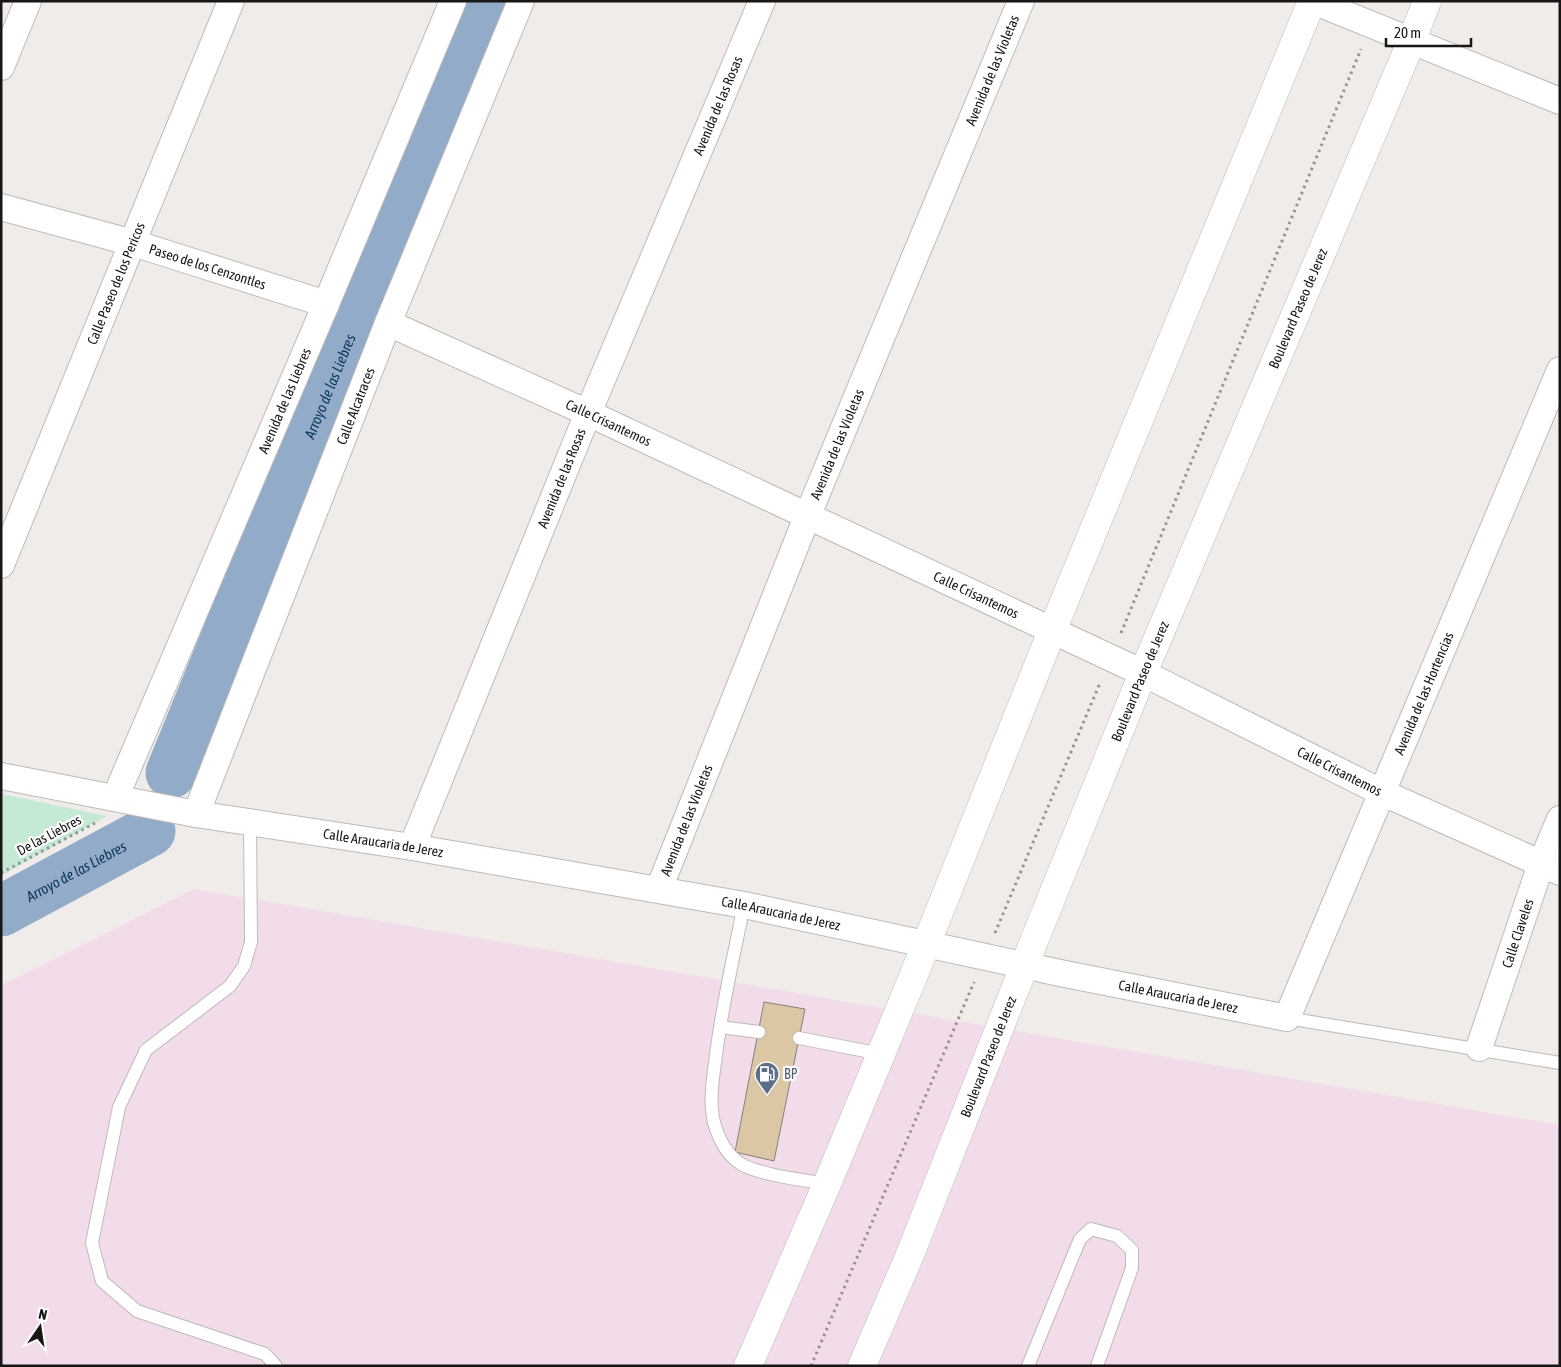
<svg xmlns="http://www.w3.org/2000/svg" width="1561" height="1367" font-family="'Asap Condensed',sans-serif">
<style>
.industrial{fill:#f2dce9}
.green{fill:#c4e9d5}
.lines{fill:none;stroke-linecap:round;stroke-linejoin:round}
.river{stroke:#91abc8;stroke-width:51}
.building{fill:#dcc7a5;stroke:#82807d}
.lane-casing{stroke:#bdbab7;stroke-width:14}
.street-casing{stroke:#bdbab7;stroke-width:28}
.secondary-casing{stroke:#bdbab7;stroke-width:29}
.path{stroke:#969492;stroke-width:3;stroke-dasharray:2.5 4;stroke-linecap:butt}
.lane{stroke:#fff;stroke-width:12}
.street{stroke:#fff;stroke-width:26}
.secondary{stroke:#fff;stroke-width:28}
.labels{text-anchor:middle;dominant-baseline:central;stroke-width:4.5;stroke-linejoin:round;paint-order:stroke}
.street-label{font-size:14px;fill:#181716;stroke:#fff}
.service-label{font-size:14px;fill:#4e5e75;stroke:#fff;text-anchor:start}
.water-label{font-size:15px;font-style:italic;fill:#0d365c;stroke:#fff}
</style>
<rect width="100%" height="100%" fill="#efece9"/>
<path class="industrial" d="M194 889 1560 1125V1366H1V986Z"/>
<path class="green" d="M1 794 107 816 1 876Z"/>
<g class="lines">
<g class="river">
<path id="s1" d="M171 773 487 1"/>
<path id="s2" d="M1 911 150 831"/>
</g>
</g>
<path class="building" d="M764 1002 805 1009 774 1161 735 1152Z"/>
<g class="lines">
<defs>
<path id="lane" d="M250 822 251 942 244 966 230 986 146 1050 119 1107 92 1243 102 1281 137 1311 265 1354 276 1366
M744 905C734 955 722 1005 716 1055 714 1073 710 1091 712 1109 713 1128 724 1154 741 1164 760 1175 804 1180 827 1184
M1287 1018 1560 1063
M720 1027 759 1032
M799 1038 881 1054
M1028 1366 1080 1239 1091 1229 1117 1236 1132 1250V1268L1097 1366"/>
<g id="street">
<path d="M1313 1 1560 101"/>
<path d="M1 67 28 1"/>
<path id="s3" d="M1 207 133 243 326 304"/>
<path id="s4" d="M388 323 588 413 1143 673 1381 792 1560 872"/>
<path id="s5" d="M1 565 231 1"/>
<path id="s6" d="M1 776 196 814 412 847 744 905 1060 973 1287 1018 1560 370"/>
<path id="s7" d="M115 798 326 304 453 1"/>
<path id="s8" d="M196 814 388 323 521 1"/>
<path id="s9" d="M412 847 588 413 762 1"/>
<path id="s10" d="M659 889 807 517 1021 1"/>
<path id="s11" d="M1479 1048 1541 864 1560 819"/>
</g>
<g id="secondary">
<path d="M748 1366 827 1184 911 982 1052 631 1312 1"/>
<path id="s12" d="M862 1366 909 1257 1036 936 1143 673 1412 40 1427 1"/>
</g>
</defs>
<use href="#lane" class="lane-casing"/>
<use href="#street" class="street-casing"/>
<use href="#secondary" class="secondary-casing"/>
<path class="path" d="M1121 633 1361 49
M1 873 95 823
M995 933 1100 683
M811 1366 974 982"/>
<use href="#lane" class="lane"/>
<use href="#street" class="street"/>
<use href="#secondary" class="secondary"/>
</g>
<defs>
<symbol id="fuel-pin" viewBox="-11 -11 22 30"><path d="M0 17L-7.5 6A9.5 9.5 0 1 1 7.5 6Z" fill="#5c6f8a" stroke="#fff"/><path d="M-5.5-6h7V0h2V4h1.3V-2.5L3-4.5l.8-.8L6-3V5H2.5V1h-1V6h-7ZM-4.2-4.7v3.2H.2V-4.7Z" fill="#fff"/></symbol>
</defs>
<g fill-rule="evenodd">
<use href="#fuel-pin" x="753" y="1060" width="28" height="38"/>
</g>
<g class="labels">
<g class="street-label">
<text stroke="none"><textPath href="#s10" startOffset="884">Avenida de las Violetas</textPath></text>
<text stroke="none"><textPath href="#s9" startOffset="802">Avenida de las Rosas</textPath></text>
<text stroke="none"><textPath href="#s3" startOffset="215">Paseo de los Cenzontles</textPath></text>
<text stroke="none"><textPath href="#s5" startOffset="304">Calle Paseo de los Pericos</textPath></text>
<text stroke="none"><textPath href="#s12" startOffset="1144">Boulevard Paseo de Jerez</textPath></text>
<text stroke="none"><textPath href="#s7" startOffset="432">Avenida de las Liebres</textPath></text>
<text stroke="none"><textPath href="#s8" startOffset="438">Calle Alcatraces</textPath></text>
<text stroke="none"><textPath href="#s4" startOffset="242">Calle Crisantemos</textPath></text>
<text stroke="none"><textPath href="#s10" startOffset="479">Avenida de las Violetas</textPath></text>
<text stroke="none"><textPath href="#s9" startOffset="398">Avenida de las Rosas</textPath></text>
<text stroke="none"><textPath href="#s4" startOffset="648">Calle Crisantemos</textPath></text>
<text stroke="none"><textPath href="#s12" startOffset="739">Boulevard Paseo de Jerez</textPath></text>
<text stroke="none"><textPath href="#s6" startOffset="1661">Avenida de las Hortencias</textPath></text>
<text stroke="none"><textPath href="#s4" startOffset="1052">Calle Crisantemos</textPath></text>
<text stroke="none"><textPath href="#s10" startOffset="74">Avenida de las Violetas</textPath></text>
<text transform="translate(49 835) rotate(-28)">De las Liebres</text>
<text stroke="none"><textPath href="#s6" startOffset="388">Calle Araucaria de Jerez</textPath></text>
<text stroke="none"><textPath href="#s6" startOffset="792">Calle Araucaria de Jerez</textPath></text>
<text stroke="none"><textPath href="#s11" startOffset="121">Calle Claveles</textPath></text>
<text stroke="none"><textPath href="#s6" startOffset="1198">Calle Araucaria de Jerez</textPath></text>
<text stroke="none"><textPath href="#s12" startOffset="334">Boulevard Paseo de Jerez</textPath></text>
</g>
<g class="service-label">
<text x="784" y="1074">BP</text>
</g>
<g class="water-label">
<text stroke="none"><textPath href="#s1" startOffset="418">Arroyo de las Liebres</textPath></text>
<text stroke="none"><textPath href="#s2" startOffset="85">Arroyo de las Liebres</textPath></text>
</g>
</g>
<rect width="1561" height="1367" fill="none" stroke="#181716" stroke-width="5"/>
<g transform="translate(40 1327) rotate(13)" stroke="#ffffff" stroke-width="4" paint-order="stroke">
<path d="M0-4L9 19L0 12L-9 19Z" fill="#181716"/>
<text y="-8" font-size="14" font-weight="bold" text-anchor="middle" fill="#181716">N</text>
</g>
<path d="M1386 38v8h85v-8" fill="none" stroke="#181716" stroke-width="2.5"/>
<text x="1394" y="38" font-size="15" fill="#181716" stroke="#ffffff" stroke-width="4" paint-order="stroke">20 m</text>
</svg>
